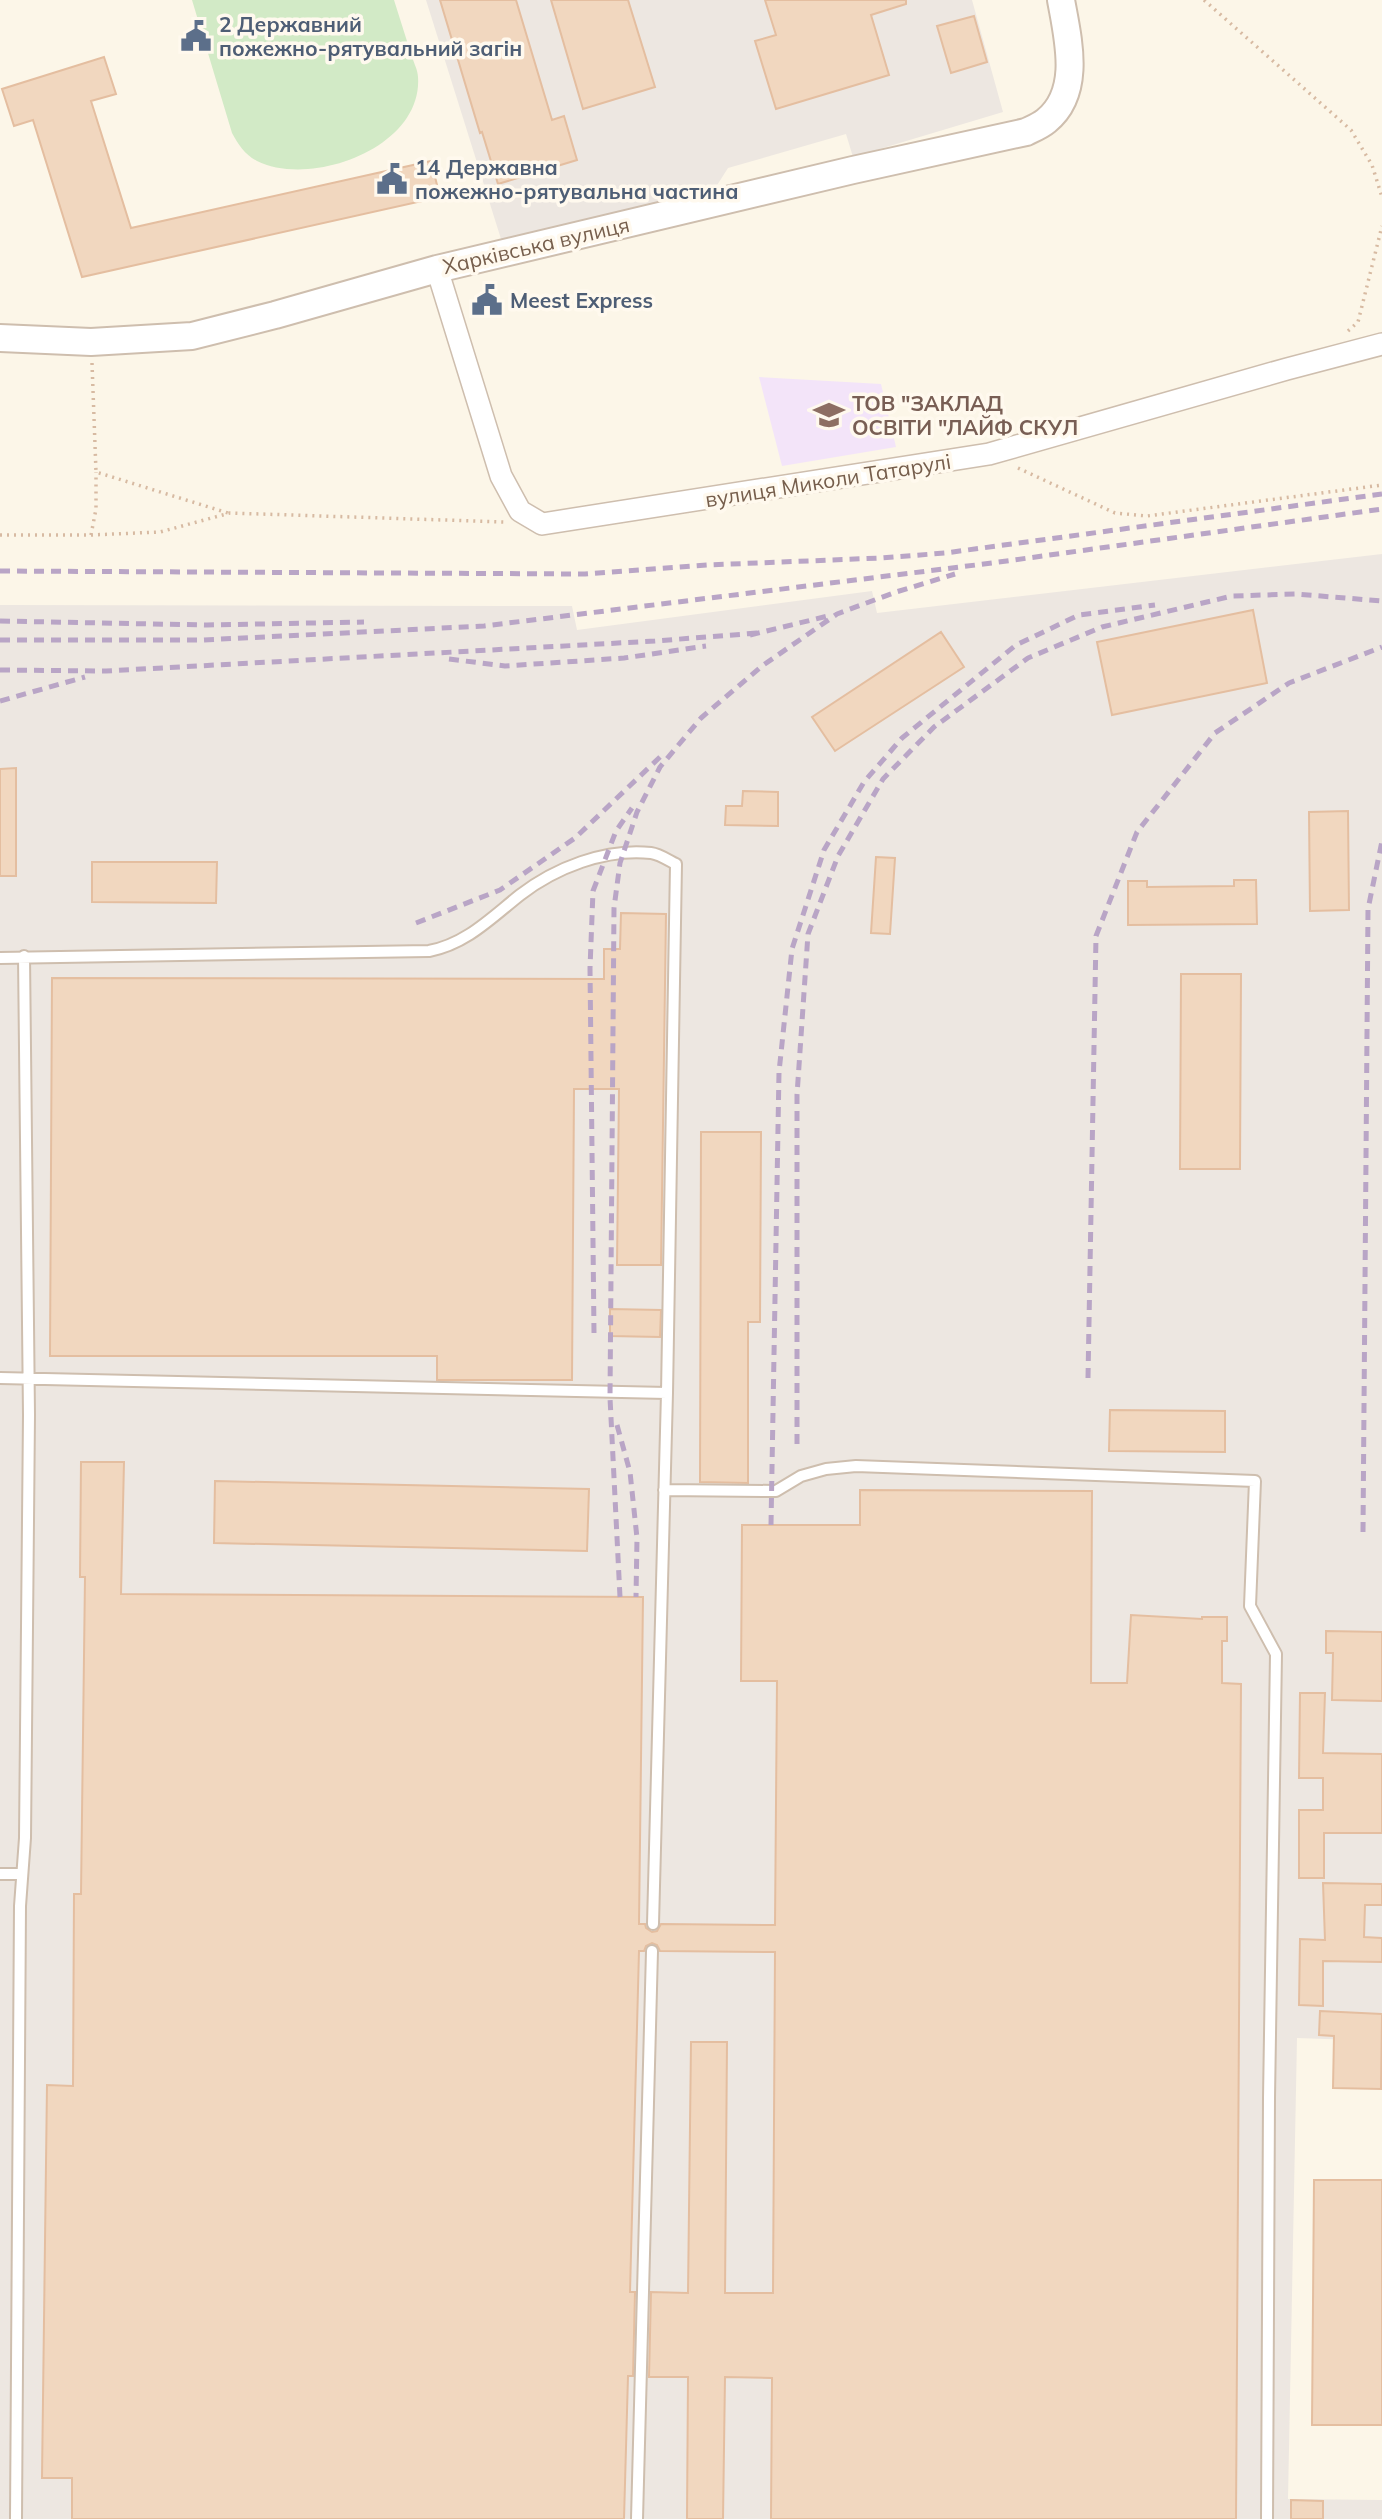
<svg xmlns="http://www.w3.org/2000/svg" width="1382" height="2519" font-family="Mulish,sans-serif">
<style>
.industrial{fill:#ede7e1}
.education{fill:#f3e4f9}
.green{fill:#d2eac6}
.building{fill:#f1d7bf;stroke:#e4bea0;stroke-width:2}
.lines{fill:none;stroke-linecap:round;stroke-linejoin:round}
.service-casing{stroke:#cebeae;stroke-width:14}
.minor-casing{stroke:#cebeae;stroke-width:24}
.tertiary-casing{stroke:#cebeae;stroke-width:30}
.path{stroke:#d7baa2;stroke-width:3.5;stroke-dasharray:2 5;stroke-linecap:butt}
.service{stroke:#fff;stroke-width:10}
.minor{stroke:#fff;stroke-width:21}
.tertiary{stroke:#fff;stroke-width:26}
.rail{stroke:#b9a5c6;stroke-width:5;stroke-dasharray:10 7;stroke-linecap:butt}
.labels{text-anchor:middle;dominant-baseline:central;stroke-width:7;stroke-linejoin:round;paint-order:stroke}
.service-label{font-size:21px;font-weight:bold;fill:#4e5e75;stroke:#fff9ee;text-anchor:start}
.street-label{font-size:21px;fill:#765e4c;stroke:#fff9ee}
.education-label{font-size:21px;font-weight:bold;fill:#785e54;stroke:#fff9ee;text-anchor:start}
</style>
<rect width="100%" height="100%" fill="#fcf6e8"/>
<path class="industrial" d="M426 0H972L1003 112 853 157 846 134 728 168 714 190 501 239Z
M1382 554V2041L1297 2038 1288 2499 1382 2500V2519H0V605L572 606 577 630 872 591 877 613Z"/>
<path class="education" d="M759 377 881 384 896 447 782 466Z"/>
<path class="green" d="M192 0H394C400 19 406 38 412 57 414 63 418 71 418 77 423 148 311 188 257 161 245 155 238 144 232 133Z"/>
<path class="building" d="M440 0H516L552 120 564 116 577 160 498 184 482 132 480 133Z
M551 0H628L655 87 583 109Z
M765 0H906V4L871 15 889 75 776 109 755 41 776 35Z
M974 16 987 62 951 73 937 26Z
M104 57 116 94 91 101 131 228 431 161 440 197 82 277 33 120 14 126 2 89Z
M1253 610 1267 683 1112 715 1097 642Z
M941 632 964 667 835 751 812 717Z
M16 768V876H0V769Z
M743 791 778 792V826L725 825 726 806H742Z
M1348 811 1349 910 1310 911 1309 812Z
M876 857 895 858 890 934 871 933Z
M92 862H217L216 903 92 902Z
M1234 880H1256L1257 924 1128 925V881H1147V887L1234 886Z
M621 913 666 914 661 1265H617L619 1089H574L572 1380H437V1356H50L52 978 604 979V949H620Z
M1181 974H1241L1240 1169H1180Z
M701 1132H761L760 1322H748V1483L700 1482Z
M610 1309 661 1310 660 1337 610 1336Z
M1110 1410 1225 1411V1452L1109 1451Z
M81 1462H124L121 1594 643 1597 639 1924H645L646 1928 652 1932 657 1931 661 1924 775 1925 777 1681H741L742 1525H860V1490L1092 1491 1091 1683H1127L1131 1615 1202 1619V1617H1227V1641H1222V1683L1241 1684 1236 2519H771L772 2378 725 2377 723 2519H687L688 2377H649L651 2292 688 2293 691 2042H727L725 2293H773L775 1952 660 1951 657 1945 652 1943 646 1946 644 1951H639L630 2292H635L633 2376H628L624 2519H72V2478H42L47 2085 73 2086 74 1894H81L85 1577H80Z
M215 1481 589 1489 587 1551 214 1543Z
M1326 1631 1382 1632V1701L1332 1700 1333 1653H1326Z
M1300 1693H1325L1323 1753 1382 1754V1833H1324V1878H1299V1810H1323V1778H1299Z
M1323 1883 1382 1884V1905H1365L1364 1937 1382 1938V1962L1323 1961V2006L1299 2005 1300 1939 1325 1940Z
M1320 2011 1382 2014 1381 2089 1333 2088 1334 2036 1319 2035Z
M1314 2180H1382V2425H1312Z
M1291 2500 1323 2501V2519H1291Z"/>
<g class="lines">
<defs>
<path id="service" d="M0 958 429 951C466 944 491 918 520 895 555 868 605 848 651 853 659 854 668 860 676 864L667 1393 653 1924
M0 1378 667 1393
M664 1490 776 1491 801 1476 826 1469 856 1466 1255 1481 1250 1606 1276 1654 1269 2098 1267 2519
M0 1874H22
M16 2519 20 1906 25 1838 29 1415 24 956
M637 2519 652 1951"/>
<path id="minor" d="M437 269 501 476 520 511 542 524 989 454 1287 369 1382 344"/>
<path id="tertiary" d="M0 338 91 342 192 336 275 315 437 269 853 170 1026 132C1032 129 1040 126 1046 121 1082 92 1068 39 1061 0"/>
</defs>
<use href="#service" class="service-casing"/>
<use href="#minor" class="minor-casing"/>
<use href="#tertiary" class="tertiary-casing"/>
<path class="path" d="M1204 0 1351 130 1372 165 1382 197
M1348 331 1358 322 1382 226
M92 363 96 472 228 513
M1018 468 1115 513 1147 516 1382 485
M0 535H91L96 509V472
M91 535 160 532 230 513 505 522"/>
<use href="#service" class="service"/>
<use href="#minor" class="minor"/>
<use href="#tertiary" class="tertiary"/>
<path class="rail" d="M0 571 585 574 707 565 881 558 945 553 1382 494
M0 621 207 625 364 622
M750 635 828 616
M0 640H203L484 626 992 563 1382 509
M449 659 505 666 624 658 706 646
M0 670 106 671 655 641 758 633
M0 701 85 677
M416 923 500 890 575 838 660 757
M594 1333 590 968 593 891 616 831 632 808
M1088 1378 1096 936 1137 832 1215 733 1289 683 1382 647
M617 1425 630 1472 637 1538 636 1597
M797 1444V1095L808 934 838 856 883 779 934 727 1028 658 1102 627 1232 596 1296 594 1382 601
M771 1525 779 1072 792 949 824 850 864 782 902 738 1016 645 1079 615 1155 605
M1363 1532 1368 909 1382 841
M620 1597 610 1398 614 908 620 863 637 812 660 767 701 718 762 666 837 614 896 592 955 574"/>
</g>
<defs>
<symbol id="civic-bare" viewBox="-9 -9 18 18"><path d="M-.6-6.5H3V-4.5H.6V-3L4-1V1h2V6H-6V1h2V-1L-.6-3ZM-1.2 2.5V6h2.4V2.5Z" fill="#5c6f8a" stroke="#fff9ee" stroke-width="2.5" paint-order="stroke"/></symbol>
<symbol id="school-bare" viewBox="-9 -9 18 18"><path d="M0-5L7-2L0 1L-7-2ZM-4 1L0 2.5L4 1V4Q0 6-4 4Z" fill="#8d6e63" stroke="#fff9ee" stroke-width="2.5" paint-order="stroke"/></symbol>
</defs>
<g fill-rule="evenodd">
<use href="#civic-bare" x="174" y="14" width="44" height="44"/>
<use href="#civic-bare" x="370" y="157" width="44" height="44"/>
<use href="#civic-bare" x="465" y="278" width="44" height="44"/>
<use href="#school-bare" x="807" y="393" width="44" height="44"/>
</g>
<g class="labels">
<g class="service-label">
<text x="219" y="24">2 Державний<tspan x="219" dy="24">пожежно-рятувальний загін</tspan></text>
<text x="415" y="167">14 Державна<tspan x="415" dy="24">пожежно-рятувальна частина</tspan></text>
<text x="510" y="300">Meest Express</text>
</g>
<g class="street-label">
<text transform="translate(536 245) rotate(-13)">Харківська вулиця</text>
<text transform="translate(828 480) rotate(-9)">вулиця Миколи Татарулі</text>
</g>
<g class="education-label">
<text x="852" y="403">ТОВ "ЗАКЛАД<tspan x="852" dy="24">ОСВІТИ "ЛАЙФ СКУЛ</tspan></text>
</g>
</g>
</svg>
